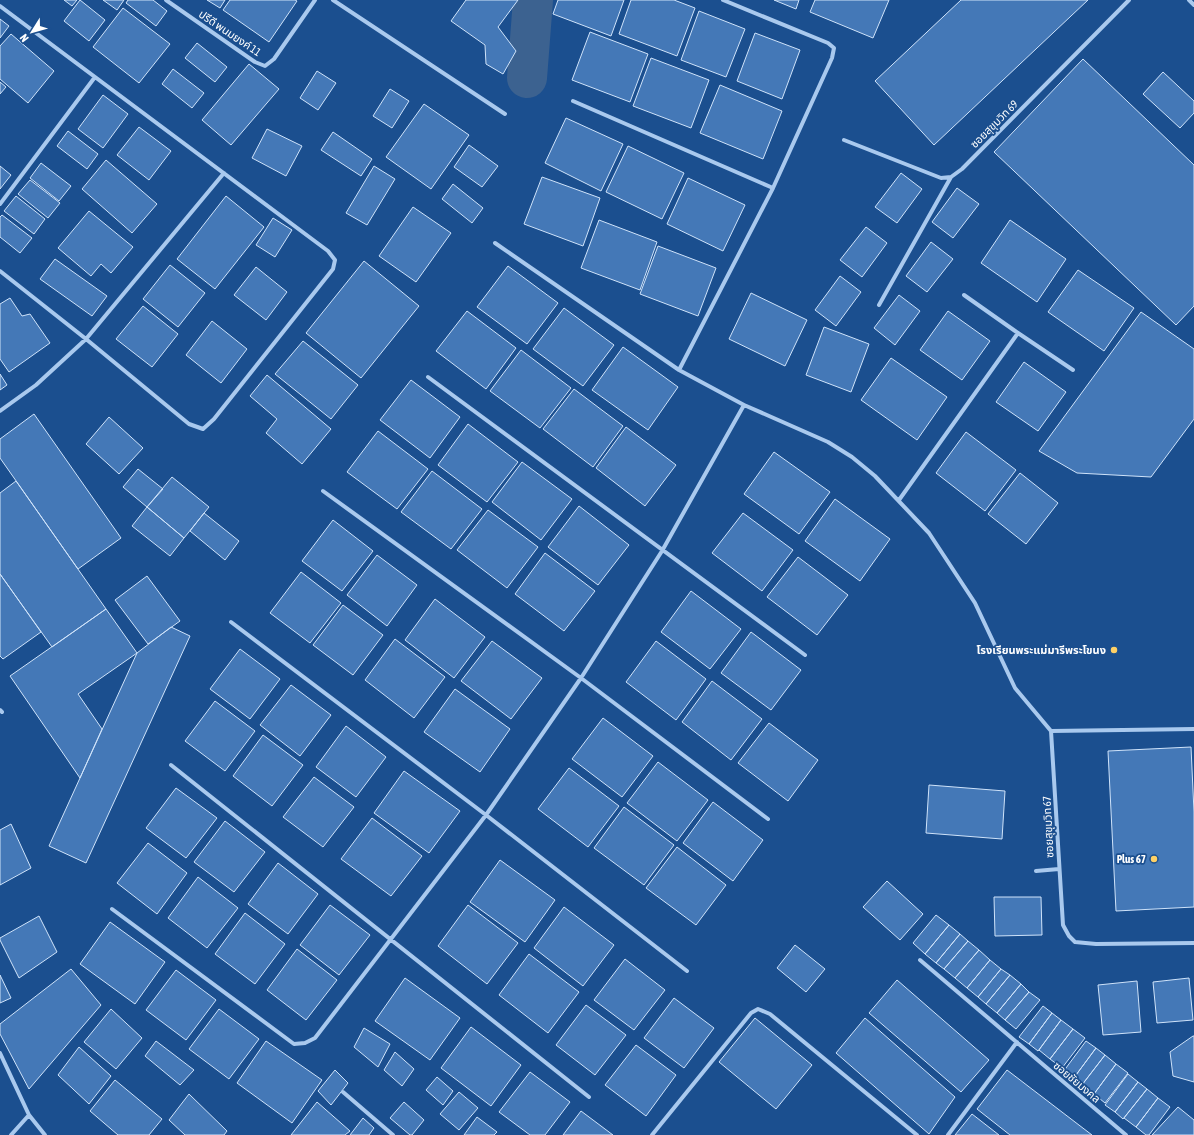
<svg xmlns="http://www.w3.org/2000/svg" width="1194" height="1135" font-family="'Asap Condensed','Noto Sans Thai',sans-serif">
<style>
.lines{fill:none;stroke-linecap:round;stroke-linejoin:round}
.river{stroke:#3c6290;stroke-width:40}
.building{fill:#4478b7;stroke:#cfe3fa}
.street{stroke:#a9c9ee;stroke-width:4}
.poi-dot{fill:#ffd166;stroke:#1b4f8f;stroke-width:1.5}
.labels{text-anchor:middle;dominant-baseline:central;stroke-width:3.5;stroke-linejoin:round;paint-order:stroke}
.street-label{font-size:11px;fill:#fff;stroke:#1b4f8f}
.poi-label{font-size:11px;font-weight:bold;fill:#fff;stroke:#1b4f8f;text-anchor:end}
</style>
<rect width="100%" height="100%" fill="#1b4f8f"/>
<g class="lines">
<path class="river" d="M527 78 533 0"/>
</g>
<path class="building" d="M64 0H77L72 6Z
M80 0 105 20 89 41 64 21Z
M103 0H124L117 10Z
M128 0H153L167 11 156 26 126 3Z
M207 0H225L220 8Z
M230 0H295L297 1 269 42 223 10Z
M466 0H518L498 27 516 51 503 74 486 64 485 45 451 21Z
M558 0H624L611 36 553 14Z
M631 0H674L695 8 677 56 619 34Z
M774 0H799L796 9Z
M815 0H889L873 38 810 12Z
M961 0H1088L934 145 875 81Z
M123 8 170 44 139 83 93 47Z
M699 11 745 29 726 77 681 60Z
M0 19 9 26 0 38Z
M590 32 648 54 630 102 572 80Z
M755 33 800 50 782 99 737 81Z
M11 34 54 71 28 103 0 79V46Z
M197 43 227 67 215 82 185 58Z
M651 58 709 80 691 128 633 106Z
M1083 59 1194 165V306L1176 325 994 152Z
M249 64 279 89 231 145 202 120Z
M173 69 204 93 192 108 162 84Z
M317 71 336 83 318 110 300 98Z
M1163 72 1194 101V113L1180 128 1143 94Z
M0 82 6 87 0 94Z
M720 85 782 111 763 159 700 133Z
M390 89 409 101 392 128 373 116Z
M103 95 128 114 103 148 78 129Z
M424 104 469 135 431 189 386 157Z
M566 118 623 144 601 191 545 163Z
M139 127 171 151 149 180 117 155Z
M267 129 302 146 286 176 252 158Z
M68 131 98 154 87 169 57 146Z
M333 132 372 159 361 176 321 150Z
M469 145 498 166 482 187 454 167Z
M628 146 684 173 662 219 606 192Z
M106 160 157 204 132 233 82 189Z
M41 163 71 186 59 201 30 178Z
M0 166 11 175 0 189Z
M374 166 395 179 367 225 346 213Z
M901 173 922 189 897 223 875 207Z
M542 177 600 198 583 246 524 224Z
M688 178 745 205 723 251 667 224Z
M30 180 60 203 48 218 18 194Z
M453 184 483 208 472 223 442 199Z
M957 188 979 204 953 238 932 222Z
M16 196 45 219 34 234 4 211Z
M226 196 264 227 215 289 177 259Z
M413 207 451 233 416 282 379 256Z
M89 211 133 247 111 273 101 264 91 276 58 248Z
M2 215 32 238 20 253 0 237V217Z
M273 218 292 230 275 257 256 245Z
M599 220 657 242 640 290 581 268Z
M1010 220 1066 259 1037 302 981 263Z
M866 227 887 243 862 277 840 260Z
M931 242 953 259 927 292 906 276Z
M658 246 716 268 698 316 640 294Z
M55 259 107 296 92 316 40 279Z
M364 261 419 306 361 378 306 333Z
M170 265 205 293 178 327 143 299Z
M508 266 558 303 527 344 477 307Z
M256 267 287 292 266 320 234 295Z
M1078 270 1134 308 1104 351 1048 312Z
M840 276 861 292 836 326 815 310Z
M751 293 807 320 785 366 729 339Z
M899 295 920 311 895 345 874 328Z
M10 298 22 316 30 314 50 343 9 372 0 359V304Z
M143 306 178 334 152 367 116 339Z
M564 308 614 345 583 386 533 349Z
M467 311 516 348 486 389 436 351Z
M948 311 990 341 962 380 920 350Z
M1141 312 1194 349V419L1151 477 1077 473 1039 451Z
M212 321 247 349 221 383 186 355Z
M824 327 869 344 851 392 806 375Z
M303 341 358 385 331 419 275 374Z
M623 347 678 387 648 430 592 390Z
M521 350 571 388 540 428 490 391Z
M891 358 947 397 917 440 861 400Z
M1024 362 1066 392 1038 431 996 402Z
M0 374 7 385 0 390Z
M267 375 331 429 302 464 266 433 277 419 250 396Z
M411 380 460 417 430 458 380 420Z
M574 389 623 426 593 467 543 429Z
M34 414 121 538 78 569 0 458V439Z
M109 417 143 448 119 474 86 444Z
M468 424 518 462 487 502 438 465Z
M626 427 676 465 645 506 596 468Z
M378 431 428 469 397 509 347 472Z
M966 432 1016 470 985 511 936 473Z
M774 452 830 492 799 534 744 494Z
M522 462 572 499 541 540 492 502Z
M138 469 163 489 147 507 123 487Z
M432 471 482 509 451 549 401 512Z
M1020 473 1058 503 1026 544 988 514Z
M172 477 209 507 184 538 147 507Z
M16 481 106 609 52 647 0 574V493Z
M835 499 890 539 860 581 805 541Z
M579 506 629 545 598 585 548 547Z
M147 507 184 538 170 556 132 526Z
M488 510 538 547 507 588 457 550Z
M204 513 239 541 225 560 190 531Z
M743 513 793 550 762 591 712 553Z
M333 520 373 551 342 591 302 561Z
M545 553 595 591 564 631 515 594Z
M377 555 417 585 387 626 347 595Z
M798 557 848 595 817 635 767 597Z
M301 572 341 603 310 643 270 613Z
M0 574 41 632 3 659 0 656Z
M147 576 180 621 148 644 115 600Z
M691 591 741 629 710 669 661 632Z
M435 599 485 637 454 678 405 640Z
M343 605 383 635 353 675 313 645Z
M106 609 137 653 78 694 102 729 80 778 10 676Z
M171 627 190 636 86 863 49 846 137 653Z
M751 632 801 670 771 710 721 673Z
M395 639 445 677 414 718 365 680Z
M492 641 542 678 511 719 461 681Z
M656 641 706 679 676 720 626 682Z
M240 649 280 679 250 719 210 689Z
M712 681 762 719 731 760 682 722Z
M291 685 331 715 300 756 260 725Z
M455 689 510 729 480 772 424 732Z
M215 701 255 731 225 771 185 741Z
M603 718 653 756 622 797 572 759Z
M769 723 818 760 788 801 738 763Z
M346 726 386 757 356 797 316 767Z
M263 735 303 765 272 806 233 776Z
M1191 747 1194 812V907L1116 911 1108 751Z
M658 762 708 800 677 841 627 803Z
M569 768 619 806 588 847 538 809Z
M404 771 460 811 429 853 374 813Z
M314 777 354 807 323 847 283 817Z
M929 785 1005 791 1002 839 926 833Z
M176 788 217 818 186 858 146 828Z
M713 802 763 840 733 881 683 843Z
M624 807 674 845 644 885 594 848Z
M372 818 422 856 391 896 341 859Z
M225 821 265 852 234 892 194 862Z
M11 824 31 868 0 885V830Z
M148 843 187 873 157 914 117 883Z
M677 847 726 885 696 925 646 888Z
M500 860 555 900 525 942 470 902Z
M278 863 318 894 288 934 248 904Z
M198 877 238 908 207 948 168 918Z
M887 881 923 914 900 940 863 907Z
M994 897H1041L1042 935 995 936Z
M330 905 370 935 339 975 300 945Z
M468 905 518 943 487 984 438 946Z
M564 907 614 945 583 986 534 948Z
M245 913 285 944 255 984 215 954Z
M936 915 949 925 925 954 913 943Z
M39 916 57 952 19 978 0 940V938Z
M110 922 165 962 135 1004 80 964Z
M949 925 960 934 936 963 925 954Z
M960 934 968 941 944 969 936 963Z
M968 941 979 950 955 978 944 969Z
M795 945 825 969 806 992 777 968Z
M297 949 337 980 306 1020 267 990Z
M979 950 990 960 967 988 955 978Z
M529 954 579 992 548 1033 499 995Z
M625 959 665 990 634 1030 594 1000Z
M990 960 1001 969 978 997 967 988Z
M71 969 101 1005 29 1089 0 1034V1024Z
M1001 969 1010 975 986 1004 978 997Z
M176 970 216 1000 186 1040 146 1010Z
M0 975 11 998 0 1003Z
M1010 975 1021 984 997 1013 986 1004Z
M405 978 460 1018 430 1060 375 1021Z
M1189 978 1193 1020 1157 1023 1153 982Z
M897 980 989 1060 961 1092 869 1013Z
M1137 981 1141 1032 1103 1035 1098 985Z
M1021 984 1029 992 1005 1020 997 1013Z
M1029 992 1040 1000 1016 1029 1005 1020Z
M674 998 714 1028 684 1068 644 1038Z
M586 1005 626 1035 595 1075 556 1045Z
M1043 1006 1052 1013 1029 1044 1019 1037Z
M111 1009 142 1038 116 1069 84 1042Z
M219 1009 259 1039 229 1079 189 1049Z
M1052 1013 1061 1020 1038 1051 1029 1044Z
M755 1018 812 1065 776 1109 719 1062Z
M865 1018 955 1097 929 1134 836 1053Z
M1061 1020 1073 1029 1050 1059 1039 1050Z
M471 1027 521 1065 491 1106 441 1068Z
M364 1028 390 1044 378 1067 354 1047Z
M1073 1029 1085 1038 1062 1068 1050 1059Z
M1193 1036H1194V1082L1173 1076 1170 1052Z
M156 1041 194 1070 180 1085 145 1056Z
M266 1041 322 1080 292 1123 237 1083Z
M1086 1041 1096 1048 1073 1079 1063 1072Z
M636 1045 676 1075 646 1116 605 1085Z
M79 1047 111 1076 89 1104 58 1075Z
M1096 1048 1105 1055 1081 1086 1073 1079Z
M395 1052 414 1069 402 1086 384 1070Z
M1105 1055 1116 1064 1094 1094 1082 1085Z
M1116 1064 1128 1073 1105 1103 1094 1094Z
M335 1070 348 1083 331 1105 318 1091Z
M1007 1070 1092 1135H1010L977 1109Z
M530 1072 570 1102 545 1135H530L499 1112Z
M1128 1074 1138 1082 1115 1112 1105 1105Z
M437 1077 453 1091 443 1105 426 1090Z
M115 1080 162 1119 149 1135H118L90 1111Z
M1138 1082 1147 1089 1123 1119 1115 1112Z
M1147 1089 1158 1098 1136 1127 1124 1118Z
M459 1092 478 1108 459 1130 440 1114Z
M189 1094 227 1131 224 1135H185L169 1120Z
M1158 1098 1170 1107 1149 1135H1146L1136 1127Z
M317 1102 350 1131 345 1135H291Z
M404 1102 424 1120 412 1135H410L390 1118Z
M1178 1107 1194 1120V1135H1152Z
M581 1111 613 1135H563Z
M972 1114 999 1135H955Z
M477 1117 497 1132 494 1135H464Z
M363 1118 374 1128 369 1135H350Z"/>
<g class="lines">
<path class="street" d="M166 0 255 62 265 66 274 59 315 0
M333 0 505 114
M1189 0 1194 5
M0 6 328 251 335 260 333 269 214 419 203 429 189 424 86 339 0 271
M573 101 773 188
M844 140 941 178 951 177 962 169 1129 0
M0 204 95 77
M495 243 679 370 744 405 828 442 852 457 875 476 929 533 975 603 1015 688 1051 731
M879 305 951 177
M1018 333 1073 370
M679 370 773 188 832 58 834 48 828 43 723 0
M428 377 805 655
M0 411 36 385 86 339 224 173
M323 491 581 678 768 819
M899 500 1018 333 964 295
M231 622 486 815 687 971
M0 710 2 712
M1051 731 1063 925 1069 936 1075 942 1096 944 1194 943
M1051 731 1194 729
M171 765 589 1097
M1036 871 1059 869
M112 909 294 1044 305 1043 315 1038 486 815 581 678 662 551 744 405
M920 960 1126 1135
M0 1053 29 1115 45 1135
M343 1092 393 1135
M11 1135 29 1115
M652 1135 751 1013 758 1009 770 1014 917 1135
M948 1135 1017 1042"/>
</g>
<g class="poi-dot">
<circle cx="1114" cy="650" r="4"/>
<circle cx="1154" cy="859" r="4"/>
</g>
<g class="labels">
<g class="street-label">
<text transform="translate(230 33) rotate(34)">ปรีดี พนมยงค์ 11</text>
<text transform="translate(994 124) rotate(-45)">ซอยสุขุมวิท 69</text>
<text transform="translate(1048 827) rotate(-93)">ซอยสุขุมวิท 67</text>
<text transform="translate(1077 1082) rotate(40)">ซอยชัยมงคล</text>
</g>
<g class="poi-label">
<text x="1106" y="650">โรงเรียนพระแม่มารีพระโขนง</text>
<text x="1146" y="859">Plus 67</text>
</g>
</g>
<g transform="translate(32 32) rotate(233)" stroke="#1b4f8f" stroke-width="3" paint-order="stroke">
<path d="M0-3L7 15L0 10L-7 15Z" fill="#ffffff"/>
<text y="-6" font-size="11" font-weight="bold" text-anchor="middle" fill="#ffffff">N</text>
</g>
</svg>
